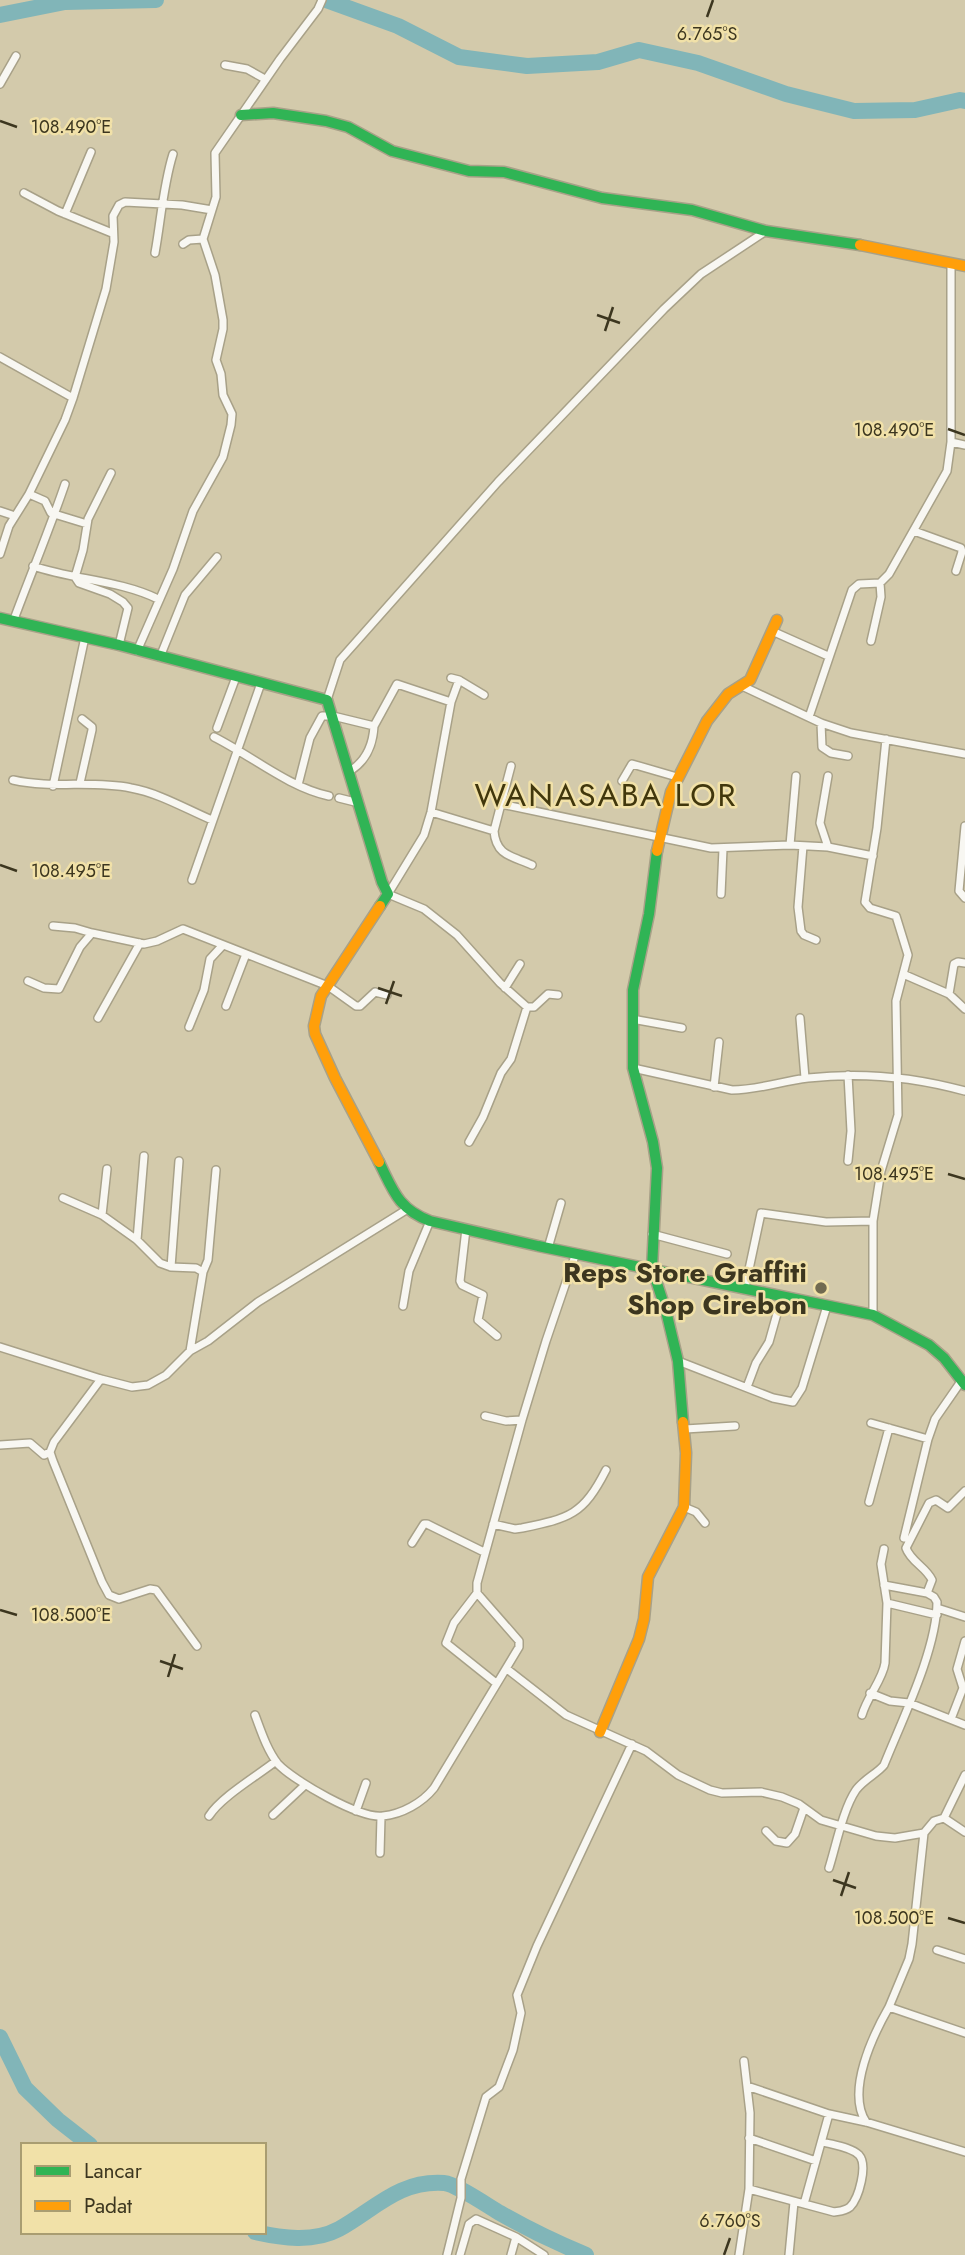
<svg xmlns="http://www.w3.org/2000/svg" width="965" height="2255" font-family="Jost,sans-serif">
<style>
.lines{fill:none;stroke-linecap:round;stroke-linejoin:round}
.river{stroke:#81b5b8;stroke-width:16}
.street-casing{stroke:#a8a188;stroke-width:10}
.fast-casing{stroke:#a8a188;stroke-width:13}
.slow-casing{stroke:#a8a188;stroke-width:13}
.street{stroke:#f8f7f2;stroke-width:7}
.fast{stroke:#30b455;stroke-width:10}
.slow{stroke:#ff9f0a;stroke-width:10}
.ticks{fill:none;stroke:#3c361f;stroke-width:2.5}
.poi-dot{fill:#716a50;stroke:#f1e1a8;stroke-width:2.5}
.labels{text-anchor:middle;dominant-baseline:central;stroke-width:5;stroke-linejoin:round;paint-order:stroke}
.poi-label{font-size:28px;font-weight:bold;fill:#3c361f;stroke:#f1e1a8;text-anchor:end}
.quarter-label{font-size:32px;letter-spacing:2px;fill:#41370c;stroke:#f1e1a8}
.ticks-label{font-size:18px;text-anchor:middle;fill:#3c361f;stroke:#f1e1a8;stroke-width:5;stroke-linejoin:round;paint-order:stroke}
</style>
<rect width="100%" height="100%" fill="#d3caab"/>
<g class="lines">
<path class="river" d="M326 0 398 26 459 57 527 66 598 62 639 50 698 63 786 94 854 111 915 110 960 100 965 101
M0 15 65 2 156 0
M0 2037 25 2088 58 2120 90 2145
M255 2232C282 2238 313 2243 339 2229 375 2209 399 2180 444 2183 456 2184 488 2206 500 2213 528 2229 557 2243 586 2255"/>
<defs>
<path id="street" d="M225 65 247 69 265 79
M0 84 16 56
M24 193 58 211 112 233
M65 214 91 152
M183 244 189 240 203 239
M155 253C161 220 163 186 173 154
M0 357 73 398
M951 442 965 445
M111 473 88 519 83 550 75 577 79 583 110 594 123 602 128 608 119 645
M29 494 45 501 51 513 87 524
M0 511 15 516
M914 531 961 548 962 552 956 571
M0 554 9 526 29 494 65 420 73 398 106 289 114 242 113 216 119 205 125 202 182 205 212 210
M33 566C74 580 119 580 158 599
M13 622C30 576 49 531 65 484
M772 631 828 656
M871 641 881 597 880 583
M137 651 173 569 193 511 223 457 231 425 232 414 223 395 221 374 216 360 223 329V320L215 275 203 239 216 197 215 153 280 59 318 9 322 0
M160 657 185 595 217 557
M451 678 459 680 451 702 431 812 424 835 388 894 424 909 457 935 500 983 527 1007H534L548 994 558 995
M459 680 484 695
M742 686 821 723 851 733 965 754
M327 700 340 660 498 482 664 309 701 274 766 231
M809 717 852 590 859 584 880 583 889 574 947 471 951 442V263
M821 723 822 747 831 753 848 756
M217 728 236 677
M214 737C252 756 288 787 329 796
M350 771C366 761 373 745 374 726
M13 780C53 789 92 780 131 788 159 793 186 809 212 820
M622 781 632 764 677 777
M80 783 92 730V727L82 719
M298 785 310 738 322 716H333L374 726 397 684 451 702
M53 786 85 637
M339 798 359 803
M501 804 511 766
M431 812 494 831 501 804 711 848 790 845 828 847 873 856
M965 826 959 891 965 898
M494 831C496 856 512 856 532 865
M790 845 796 776
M803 846 798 907 801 931 804 935 816 940
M828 847 820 823 828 776
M192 880 261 683
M721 894 723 849
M53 926 75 928 92 933
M903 974 949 994 965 1009
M28 981 44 988 59 989 80 947 92 933 144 944 157 941 183 929 328 986 356 1006H360L375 992 387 995
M505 988 520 964
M949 994 954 964 958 962 965 963
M226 1006 246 954
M98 1018 140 943
M800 1018 805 1078
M632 1019 682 1028
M189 1027 204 990 210 959 223 945
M633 1068 732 1090C758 1090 782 1081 808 1078 860 1072 914 1077 965 1091
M714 1087 719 1042
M469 1142 483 1117 501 1073 511 1059 527 1007
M848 1161 851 1131 848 1075
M63 1198 102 1215 137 1240 160 1263 171 1267 196 1268 203 1272 190 1351
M102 1215 107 1169
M466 1229 460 1281 462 1285 483 1295 478 1320 497 1336
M652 1234 727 1254
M137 1240 144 1156
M548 1248 561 1203
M171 1267 179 1161
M203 1272 208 1260 216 1170
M745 1288 761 1213 826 1222 873 1221
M403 1306 409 1271 430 1221
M873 1315V1221L881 1171 898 1115 896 1001 908 955 896 916 870 908 865 902 877 828 886 739
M0 1347 101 1379 132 1387 148 1385 166 1375 190 1351 208 1341 258 1302 406 1210
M678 1361 773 1398 793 1402 802 1388 827 1306
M101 1379 54 1442 50 1452 53 1461 102 1582 109 1595 119 1599 150 1589 156 1590 197 1646
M747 1387 756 1363 769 1342 782 1296
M485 1416 506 1421 522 1420
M871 1423 928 1439 935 1419 962 1380
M685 1429 735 1426
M0 1445 30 1443 44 1455 50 1452
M869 1502 889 1428
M684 1507 696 1512 705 1523
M493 1524 515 1529 522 1528C570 1518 583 1515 606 1470
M904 1538 928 1439
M412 1543 424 1524H427L484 1552
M884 1585 927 1593
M477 1593 454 1623 446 1643 496 1683
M887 1603 937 1615
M937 1608 965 1617
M507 1669 566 1715 646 1751 678 1775 710 1790 722 1793 761 1792 782 1797 799 1804 821 1820 876 1836 895 1838 924 1833
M870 1693 890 1701 909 1703 965 1725
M255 1715C261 1731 267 1750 278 1764 294 1781 360 1819 383 1816 402 1814 422 1803 434 1788L519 1647V1641L477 1593V1583L522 1420 546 1341 576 1253
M862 1715C867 1697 883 1679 885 1663L887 1603 881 1564 884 1549
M951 1719 963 1688 957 1669 965 1641
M356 1811 366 1783
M273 1815 305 1785
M209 1816C221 1797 257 1776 276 1761
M944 1818 965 1775
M766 1831 776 1841 787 1843 795 1834 804 1808
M965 1832 944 1818 934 1821 924 1833 912 1944 909 1959 889 2007 965 2033
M380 1853 381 1817
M829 1868C836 1846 843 1809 856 1790 864 1779 878 1773 884 1765 902 1720 937 1649 937 1602L934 1597 927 1593 932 1580C926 1567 911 1562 906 1548L929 1503 936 1500 948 1508 965 1491
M937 1950 965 1959
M747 2086 829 2114 866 2122 965 2152
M866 2122C846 2091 873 2035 889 2007
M749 2138 816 2161
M749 2189 834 2212C840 2211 845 2211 850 2207 859 2198 868 2165 859 2155 851 2147 833 2145 823 2142
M804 2204 829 2114
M447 2255 461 2198V2179L486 2097 499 2087 513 2050 521 2013 517 1995 537 1946 632 1744
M460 2255 469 2224 476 2219 516 2237 544 2255
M511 2255 516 2237
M739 2255 749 2189 750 2113 744 2061
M789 2255 794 2202"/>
<path id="fast" d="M241 115 273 113 326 121 348 127 392 151 469 171 504 172 602 198 692 210 766 231 860 245
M0 618 119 645 327 700 382 882 388 894 380 906
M657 851 649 914 633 990V1068L653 1142 657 1168 652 1268 666 1311 678 1361 683 1422
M379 1162C393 1190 398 1209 430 1221L538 1246 873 1315 929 1345 944 1358 965 1385"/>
<path id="slow" d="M860 245 965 266
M657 851 671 792 707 721 728 694 750 680 777 620
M379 1162 335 1078 315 1034 314 1026 321 996 380 906
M600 1732 639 1639 644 1619 648 1577 684 1507 686 1453 683 1422"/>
</defs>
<use href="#street" class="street-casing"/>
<use href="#fast" class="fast-casing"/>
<use href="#slow" class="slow-casing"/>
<use href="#street" class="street"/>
<use href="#fast" class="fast"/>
<use href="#slow" class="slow"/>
</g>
<path class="ticks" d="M707 17 713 0M0 121 17 127M597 315 620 323M605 331 613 307M948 429 965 435M0 865 17 871M378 988 402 996M386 1004 394 981M948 1174 965 1179M0 1610 17 1615M160 1661 183 1669M168 1677 175 1654M833 1880 856 1888M841 1896 849 1872M948 1918 965 1923M724 2255 730 2238"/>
<circle class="poi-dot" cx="821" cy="1288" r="7"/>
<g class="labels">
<g class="poi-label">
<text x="807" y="1272">Reps Store Graffiti<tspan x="807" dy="32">Shop Cirebon</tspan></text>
</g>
<g class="quarter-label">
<text x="606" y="795">WANASABA LOR</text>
</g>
</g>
<g class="ticks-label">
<text x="707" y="40">6.765°S</text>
<text x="71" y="133">108.490°E</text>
<text x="894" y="436">108.490°E</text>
<text x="71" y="877">108.495°E</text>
<text x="894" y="1180">108.495°E</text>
<text x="71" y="1621">108.500°E</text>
<text x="894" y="1924">108.500°E</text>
<text x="730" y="2227">6.760°S</text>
</g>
<rect x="21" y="2143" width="245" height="91" fill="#f1e1a8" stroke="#a99d71" stroke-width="2"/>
<rect x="35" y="2166" width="35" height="10" fill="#30b455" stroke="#a99d71" stroke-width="2"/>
<text x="84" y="2178" font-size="21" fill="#3c361f">Lancar</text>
<rect x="35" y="2201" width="35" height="10" fill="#ff9f0a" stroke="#a99d71" stroke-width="2"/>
<text x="84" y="2213" font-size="21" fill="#3c361f">Padat</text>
</svg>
